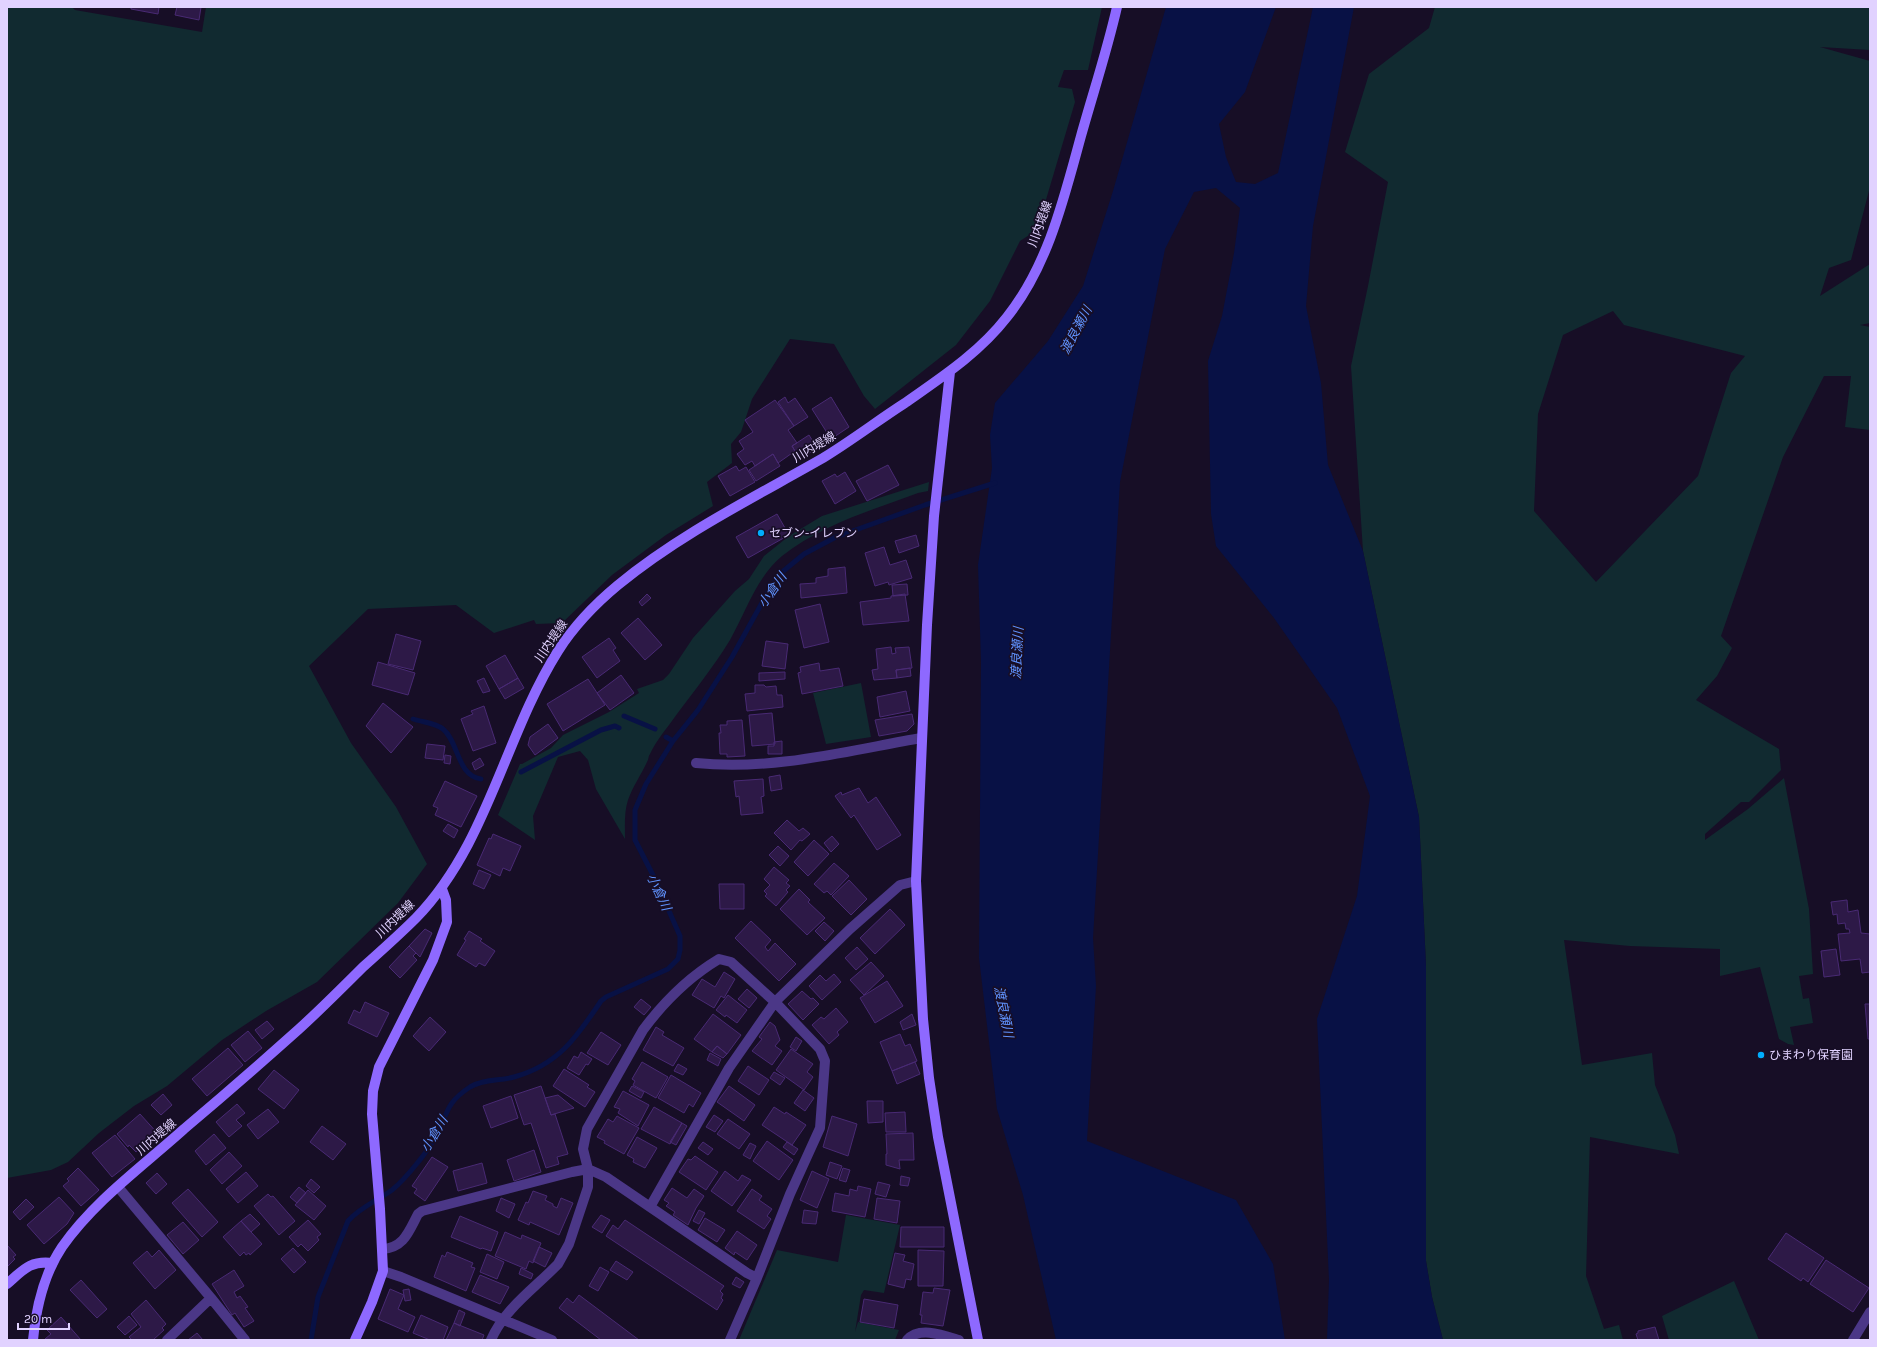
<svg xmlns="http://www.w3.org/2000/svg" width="1877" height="1347" font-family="Karla,'Noto Sans JP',sans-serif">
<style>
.green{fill:#112a30;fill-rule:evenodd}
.water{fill:#081145}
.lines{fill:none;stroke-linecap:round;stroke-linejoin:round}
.stream{stroke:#081145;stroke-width:5}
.building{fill:#2d1947;stroke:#492a74}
.street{stroke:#4b3787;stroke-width:10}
.secondary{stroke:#8e69ff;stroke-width:10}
.poi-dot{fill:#00adfd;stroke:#170e26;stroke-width:1.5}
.labels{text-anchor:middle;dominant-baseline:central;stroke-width:3.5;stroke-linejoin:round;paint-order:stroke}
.street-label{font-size:12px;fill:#e1d2ff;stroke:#170e26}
.poi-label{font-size:12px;fill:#e1d2ff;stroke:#170e26;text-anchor:start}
.water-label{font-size:13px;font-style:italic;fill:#6093ff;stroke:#170e26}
</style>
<rect width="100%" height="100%" fill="#170e26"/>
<path class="green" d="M7 7H72L75 10 202 32 206 7H1102L1088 70H1064L1058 87 1072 89 1075 102 1037 230 1020 241 990 301 956 345 875 409 864 396 834 344 790 339 752 399 741 432 731 444 732 463 707 482 713 506 666 535 612 575 562 623 536 624 534 620 494 633 456 605 368 609 309 666 351 743 396 807 427 864 398 903 317 982 266 1011 222 1040 167 1086 134 1106 99 1133 68 1162 51 1170 7 1178Z
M1435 7H1870V50L1820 47 1870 61V187L1851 260 1829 268 1820 296 1870 264V323L1860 325 1870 327V430L1845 427 1851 376H1824L1783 457 1721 636 1732 648 1717 676 1696 700 1779 749 1781 770 1749 802H1741L1705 834V840L1748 809 1784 778 1809 909 1813 974 1799 976 1803 999 1809 998 1813 1023 1790 1027 1794 1045 1788 1044 1779 1039 1760 967 1720 976V949L1630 946 1564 940 1582 1065 1652 1053 1655 1085 1675 1135 1679 1154 1590 1137 1586 1276 1604 1329 1619 1325 1623 1340H1443L1432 1297 1426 1261V966L1419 817 1363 551 1351 366 1368 286 1388 182 1345 152 1369 74 1429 28ZM1613 311 1624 325 1745 356 1731 373 1698 476 1596 582 1534 511 1538 414 1563 335Z
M929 482 928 491 918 493C872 510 821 525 782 556 756 578 746 612 730 640 714 666 695 690 677 714 668 727 657 739 650 754 648 756 649 759 647 762 641 775 633 786 628 800 624 812 625 826 625 839L596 789 588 760 580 751 558 757 533 816 535 840 498 815 520 764H522L551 748 563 735 609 712 639 693 637 689 663 680 669 674 693 638 735 591 749 579 764 556 789 536 822 516Z
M861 683 871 737 826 744 813 693Z
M846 1215 900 1225 884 1293 864 1290 861 1295 855 1332 858 1322 899 1330 895 1340H739L777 1250 838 1262Z
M1734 1281 1759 1340H1669L1662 1316Z"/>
<path class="water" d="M1166 7H1276L1245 92 1219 124 1226 157 1236 182 1255 184 1278 173 1313 7H1354L1313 226 1306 306 1321 383 1328 465 1363 551 1419 817 1426 966V1261L1432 1297 1443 1340H1327L1329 1280 1317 1019 1357 896 1370 796 1337 708 1274 618 1216 546 1211 514 1208 361 1222 316 1234 253 1240 208 1216 188 1194 192 1165 249 1120 482 1093 938 1096 986 1087 1141 1236 1200 1273 1264 1285 1340H1056L1023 1195 997 1109 979 958 981 662 978 565 992 468 990 435 995 403 1048 341 1083 286 1113 191Z"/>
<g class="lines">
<path class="stream" d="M624 716 655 729
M413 719C422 722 436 723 443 729 459 742 457 776 481 779
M666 737 673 741
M521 772 601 730 615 726 619 728
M311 1340 318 1297 348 1221C360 1207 377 1201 392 1190 402 1182 411 1171 419 1161 425 1154 430 1146 435 1138 448 1115 444 1104 470 1087 483 1079 500 1081 514 1077 558 1065 577 1037 601 1001L606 997 668 969 678 959 680 950V936L655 879 635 840V810L646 784 673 741 698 710 732 657 769 590 781 573 804 554 836 537 925 505 995 483"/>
</g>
<path class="building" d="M131 7H159L158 14 131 9Z
M177 7H201L199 20 175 15Z
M785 397 788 403 795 398 808 417 794 426 778 402Z
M831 397 849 427 831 439 812 409Z
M775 400 794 426 788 430 797 443 792 446 795 451 778 463 773 454 755 466 752 461 745 465 737 454 744 449 739 441 753 432 745 420Z
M809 435 817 448 800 459 792 446Z
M773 454 780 466 756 481 749 470Z
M888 465 899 485 867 501 856 481Z
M736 466 739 471 746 467 755 482 730 496 718 476Z
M845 472 856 491 835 504 822 481 835 474 837 477Z
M777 514 789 535 748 558 736 537Z
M916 535 919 546 899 553 895 541Z
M884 547 890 565 906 560 912 578 889 585 888 582 875 586 865 553Z
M845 567 847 593 801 598 800 584 816 583V578L828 576V569Z
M907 584 908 595 893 596 892 585Z
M647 594 651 598 642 606 639 602Z
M905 594 909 621 863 625 860 602 891 598V596Z
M820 604 829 642 804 648 795 610Z
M638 618 662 645 645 660 621 633Z
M396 634 421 641 413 670 388 664Z
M609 638 616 648 613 650 620 661 597 678 582 657Z
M766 641 788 644 785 669 762 666Z
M891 647 892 654 896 653 895 648 909 647 912 668 896 670 897 678 874 680 872 670 878 669 876 649Z
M505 655 518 678 499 689 486 666Z
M378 662 415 673 408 695 372 685Z
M819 663 820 671 839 668 843 686 802 694 798 673 801 672 800 667Z
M910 668 911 676 897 678 896 670Z
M785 672V679L759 681V673Z
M621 675 634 693 610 710 597 693Z
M484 678 490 691 483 693 477 681Z
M518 678 524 688 505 699 499 689Z
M588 679 605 705 563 731 547 704Z
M755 685H764L766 687 776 686 777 695H782L783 707 747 711 745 694 755 693Z
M906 691 910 711 880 717 877 697Z
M383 703 413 727 391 753 366 726Z
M484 706 496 743 473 751 461 719 473 714 471 711Z
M772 713 775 744 752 746 749 715Z
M912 714 914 724 907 731 879 736 875 720Z
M742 720 745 756 727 757V754H720L719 733H721L720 725H727V721Z
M548 724 558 738 535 755 528 745 530 737Z
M782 741V754H768V746H774V742Z
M427 744 445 746 443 760 425 758Z
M445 755 451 756 450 764 444 763Z
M480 758 484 765 475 770 472 763Z
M780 775 782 789 771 791 769 777Z
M763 779 764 796 761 797 763 813 741 815 739 796 736 797 734 781Z
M445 781 477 796 461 827 435 815 438 808 433 806Z
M859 788 868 803 876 797 901 835 877 850 854 815 851 818 835 796 841 792 842 795Z
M787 820 799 831 803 828 810 834 802 841 800 840 791 850 774 833Z
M448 824 458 830 454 838 443 831Z
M493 834 521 846 510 871 503 868 500 876 477 865 489 838 491 839Z
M832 836 839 844 831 852 824 843Z
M814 840 829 854 808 876 794 862Z
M778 846 789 856 780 866 769 855Z
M834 863 849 876 831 895 827 891 824 893 814 884Z
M774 867 789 880 786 883 790 886 786 890 788 892 776 906 765 896 767 894 764 891 770 885 764 879Z
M479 870 491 875 484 889 473 884Z
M849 880 867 899 851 915 832 896Z
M719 884H744V909H720Z
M799 889 810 900 808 902 825 918 807 935 780 909Z
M1847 900 1848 912 1858 910 1861 933 1870 934V972L1862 973 1860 959 1841 961 1838 934 1850 933 1849 929H1846L1845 923 1838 924 1837 914 1833 915 1831 902Z
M890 909 905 925 875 954 860 938Z
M751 921 771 940 765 947 768 951 775 943 796 964 779 981 735 938Z
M824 922 834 931 825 941 815 931Z
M425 929 432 933 420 957 409 946Z
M469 931 482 939 480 941 495 951 485 966 479 963 476 967 457 955 466 940 464 939Z
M409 946 416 953 413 956 417 960 400 978 389 967Z
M857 947 868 959 856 970 845 958Z
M1836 949 1840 975 1824 977 1821 951Z
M871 962 884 976 864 995 850 980Z
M724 972 735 979 724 998 721 996 714 1008 692 995 702 979 715 987Z
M834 974 841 982 822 1000 809 986 820 975 826 981Z
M887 981 903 1006 875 1023 860 998Z
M747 989 757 998 749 1008 738 999Z
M802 991 811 999 813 998 819 1004 803 1020 788 1004Z
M728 995 747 1010 737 1023 726 1015 725 1017 716 1010Z
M641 999 651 1007 644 1015 634 1007Z
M365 1002 389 1013 377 1037 348 1023 354 1010 360 1013Z
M1865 1004H1870V1039H1868Z
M836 1008 848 1022 837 1032 839 1035 829 1044 812 1025 821 1017 824 1019Z
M713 1014 741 1035 727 1054 717 1046 712 1052 694 1039Z
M912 1014 916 1025 903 1030 900 1022Z
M430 1017 446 1032 429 1051 413 1036Z
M267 1021 274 1029 262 1039 255 1030Z
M770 1022 775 1026 780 1040 775 1046 782 1051 772 1065 752 1051 762 1039 759 1037Z
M656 1027 664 1032 662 1035 684 1048 673 1066 643 1050Z
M248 1031 262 1048 245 1062 231 1045Z
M601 1032 621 1045 608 1065 587 1053Z
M900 1034 905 1046 910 1044 917 1061 892 1071 880 1042Z
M796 1037 802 1041 796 1051 790 1047Z
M717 1046 727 1054 723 1058 712 1052Z
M228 1048 243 1065 207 1096 192 1079Z
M791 1049 813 1064 807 1072 813 1077 804 1090 776 1070Z
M581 1052 592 1059 588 1065 586 1064 579 1075 567 1068 574 1056 578 1058Z
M710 1053 721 1059 718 1066 707 1060Z
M642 1062 668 1077 656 1098 633 1085 635 1081 632 1079Z
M915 1062 920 1074 897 1084 892 1071Z
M678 1064 687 1069 683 1075 674 1071Z
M748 1066 769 1080 759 1095 738 1081Z
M564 1069 589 1085 587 1087 595 1092 585 1107 553 1086Z
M274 1070 299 1090 284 1109 258 1089Z
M774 1072 785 1078 780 1085 770 1078Z
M671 1075 701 1093 693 1107 689 1104 684 1113 658 1098Z
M541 1086 551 1115 555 1114 568 1154 557 1157 559 1164 546 1168 531 1123 524 1125 514 1095Z
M632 1086 644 1092 641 1098 629 1091Z
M729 1086 755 1105 744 1121 717 1102Z
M803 1090 814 1098 805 1111 794 1103Z
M623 1091 649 1105 638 1126 618 1113 620 1109 614 1107Z
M163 1094 172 1105 161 1115 151 1105Z
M558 1095 574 1108 551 1115 545 1098Z
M511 1096 518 1118 491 1128 483 1106Z
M867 1101H883V1122L868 1123Z
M237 1104 245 1113 236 1120 242 1126 229 1137 216 1122Z
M654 1107 682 1123 670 1144 641 1129Z
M774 1107 785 1114 786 1112 806 1125 792 1145 762 1125Z
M268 1109 279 1122 258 1139 247 1125Z
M905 1112 906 1132H886L885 1113Z
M140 1114 159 1135 143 1149 142 1147 136 1152 129 1145 128 1147 117 1134Z
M714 1115 723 1121 715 1132 706 1127Z
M617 1116 639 1128 624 1154 604 1143 605 1141 597 1137 608 1119 613 1122Z
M832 1116 857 1124 848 1156 823 1147Z
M728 1119 750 1134 739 1149 717 1134Z
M682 1123 687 1126 676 1145 670 1142Z
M322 1126 346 1144 333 1160 310 1142Z
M913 1133 914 1160H899L900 1169 886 1165V1154H887L886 1134Z
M214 1134 226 1148 206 1165 195 1151Z
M115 1135 135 1159 112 1177 92 1153Z
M637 1137 657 1148 645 1168 633 1162 634 1159 627 1155Z
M767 1141 793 1160 779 1180 753 1161Z
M703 1142 713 1149 708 1155 698 1148Z
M787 1142 798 1149 794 1155 783 1147Z
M750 1143 756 1146 750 1159 743 1155Z
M534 1150 541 1172 514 1181 507 1160Z
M229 1152 242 1166 222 1184 210 1170Z
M695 1156 718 1172 706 1190 679 1172 688 1159 691 1160Z
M432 1157 448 1167 425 1201 414 1193 417 1189 412 1186Z
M830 1162 842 1166 837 1179 826 1175Z
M482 1163 487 1183 458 1191 453 1171Z
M78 1168 99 1190 81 1206 63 1186 69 1181 67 1179Z
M843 1168 850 1170 846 1182 839 1180Z
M725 1171 738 1181 742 1175 751 1180 732 1206 711 1191Z
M812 1171 829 1179 817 1208 800 1200Z
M246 1172 258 1186 238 1203 226 1189Z
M157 1173 167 1184 156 1194 146 1183Z
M901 1176 910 1178 908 1186 900 1185Z
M311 1179 320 1187 314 1193 306 1186Z
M878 1182 890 1185 886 1197 875 1194Z
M858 1186 871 1189 865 1217 832 1211 835 1193 849 1196 850 1189 857 1191Z
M299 1187 306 1193 297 1203 290 1197Z
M672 1188 687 1198 694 1189 704 1196 696 1208 688 1225 673 1215 675 1212 666 1206 669 1203 664 1200Z
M188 1189 218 1222 202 1237 172 1203Z
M752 1189 762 1196 759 1200 772 1209 767 1216 771 1219 764 1229 737 1211Z
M308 1190 326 1206 314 1220 295 1205Z
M533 1191 547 1196 545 1200 553 1204V1206L557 1208 561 1198 573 1203 559 1235 530 1222 529 1225 518 1220 526 1202 528 1203Z
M268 1194 271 1197 273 1196 295 1221 279 1235 254 1206Z
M59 1197 74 1213 67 1224 44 1244 27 1225Z
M501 1198 515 1204 509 1218 496 1211Z
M877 1198 900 1201 897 1223 874 1219Z
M26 1199 34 1207 20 1220 13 1212Z
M699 1210 705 1213 699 1224 693 1221Z
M804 1210 818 1212 816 1224 802 1223Z
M250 1214 260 1224 251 1232 241 1221Z
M601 1215 610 1220 602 1233 592 1227Z
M460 1216 498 1232 491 1251 482 1248 481 1249 451 1237Z
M705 1218 725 1230 717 1242 698 1230Z
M308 1220 321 1234 317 1237 319 1240 308 1251 301 1244 298 1247 289 1237Z
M625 1220 724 1286 720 1291 723 1294 721 1298 723 1300 717 1310 606 1236 613 1225 618 1229Z
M241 1221 262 1244 250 1255 249 1253 246 1255 244 1252 240 1256 223 1237Z
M183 1222 199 1240 183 1254 167 1235Z
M901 1227H944V1247H900Z
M737 1231 757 1245 747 1260 735 1252 734 1255 725 1248Z
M505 1232 521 1239 522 1235 541 1243 533 1263 529 1261 526 1269 495 1256Z
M1786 1233 1824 1258 1808 1282 1803 1278 1801 1281 1768 1259Z
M7 1245 16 1255 13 1257 15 1259 7 1267Z
M539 1247 552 1253 545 1267 533 1261Z
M293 1248 306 1262 294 1273 281 1259Z
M159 1250 176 1270 155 1289 133 1263 147 1251 152 1257Z
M918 1250 944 1251 943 1286H918Z
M447 1252 473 1263 471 1267 475 1268 466 1291 434 1277 442 1255 445 1257Z
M895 1253 905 1255 903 1261 914 1264 911 1280 906 1279 904 1288 888 1284Z
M487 1254 504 1262 497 1279 480 1272Z
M1826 1260 1869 1288 1853 1312 1810 1284Z
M616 1261 633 1272 627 1280 610 1270Z
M600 1267 609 1272 598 1291 589 1286Z
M521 1268 533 1274 531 1279 519 1274Z
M234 1270 244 1286 234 1292 237 1298 240 1296 248 1307 245 1308 254 1321 244 1327 235 1313 232 1315 212 1284Z
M480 1275 509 1287 500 1304 472 1292Z
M736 1277 744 1282 740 1288 732 1284Z
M81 1280 107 1309 97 1318 70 1290Z
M934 1288 950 1290 943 1326 921 1323 922 1315H920L923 1292 933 1293Z
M390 1289 404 1295 398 1309 415 1317 408 1332 378 1319Z
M409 1289 411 1300 405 1301 403 1290Z
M579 1295 639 1340H601L559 1308 567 1298 573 1303Z
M864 1299 898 1305 894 1328 860 1322Z
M146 1300 166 1324 162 1328 164 1330 153 1340H132L129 1337 141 1327 131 1314Z
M459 1310 465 1313 460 1326 454 1323Z
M421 1315 448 1327 443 1340H430L413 1333Z
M129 1316 137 1325 125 1335 117 1327Z
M61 1317 81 1340 45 1339 51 1334 47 1330Z
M454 1323 484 1335 482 1340H446Z
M1655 1327 1659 1340H1638L1636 1334 1638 1333V1331Z
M197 1333 203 1340H188Z"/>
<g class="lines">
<path class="street" d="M696 763C772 771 847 751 921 738
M118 1187 211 1298
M650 1207 729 1068 775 1002 850 929 900 885 916 881
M382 1249C404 1248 409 1231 418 1214L422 1211 572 1172 588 1169 606 1177 747 1273 757 1278
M383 1271 401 1277 552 1340
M167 1340 211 1298 245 1340
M491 1340C504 1309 535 1288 558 1264L569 1244 588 1187V1169L583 1149 587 1129 643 1030C663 1003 689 977 719 959L731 962 775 1002 820 1049 825 1061 820 1128 790 1194 757 1278 730 1340
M907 1340C919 1326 943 1335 959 1340
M1853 1340 1870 1312"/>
<path class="secondary" d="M950 372 934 516 927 625 916 881 923 1019 929 1078 938 1137 978 1340
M7 1284C23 1270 30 1260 53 1263
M33 1340C36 1308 44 1274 62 1247 94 1201 143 1166 184 1129 223 1096 261 1063 299 1029 321 1009 342 988 363 967 381 951 399 935 416 918 488 844 504 737 558 651 574 626 595 604 618 585 680 534 753 498 823 458 851 441 877 421 905 403 942 377 979 353 1007 317 1048 266 1064 198 1081 136 1093 93 1107 51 1117 7
M355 1340 372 1302 383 1271 380 1209 372 1114 373 1091 379 1067 433 960 447 922 446 900 442 889"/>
</g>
<g class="poi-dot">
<circle cx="761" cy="533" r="4"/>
<circle cx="1761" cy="1055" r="4"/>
</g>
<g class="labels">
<g class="street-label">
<text transform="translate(1040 224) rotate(-70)">川内堤線</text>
<text transform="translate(814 447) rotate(-31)">川内堤線</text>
<text transform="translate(551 641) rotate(-56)">川内堤線</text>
<text transform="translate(395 919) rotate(-44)">川内堤線</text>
<text transform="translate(156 1137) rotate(-41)">川内堤線</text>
</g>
<g class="poi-label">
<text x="769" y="533">セブン-イレブン</text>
<text x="1769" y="1055">ひまわり保育園</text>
</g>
<g class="water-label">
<text transform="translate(1076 330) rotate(-62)">渡良瀬川</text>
<text transform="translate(772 590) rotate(-55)">小倉川</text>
<text transform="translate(1017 653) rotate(-87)">渡良瀬川</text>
<text transform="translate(659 892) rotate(65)">小倉川</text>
<text transform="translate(1004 1012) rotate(79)">渡良瀬川</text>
<text transform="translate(434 1134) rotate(-59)">小倉川</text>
</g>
</g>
<rect width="1877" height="1347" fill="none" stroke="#e1d2ff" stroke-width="16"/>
<path d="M18 1323v6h51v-6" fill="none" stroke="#e1d2ff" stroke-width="2"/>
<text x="24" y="1323" font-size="12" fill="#e1d2ff" stroke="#170e26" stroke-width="3" paint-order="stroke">20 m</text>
</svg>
